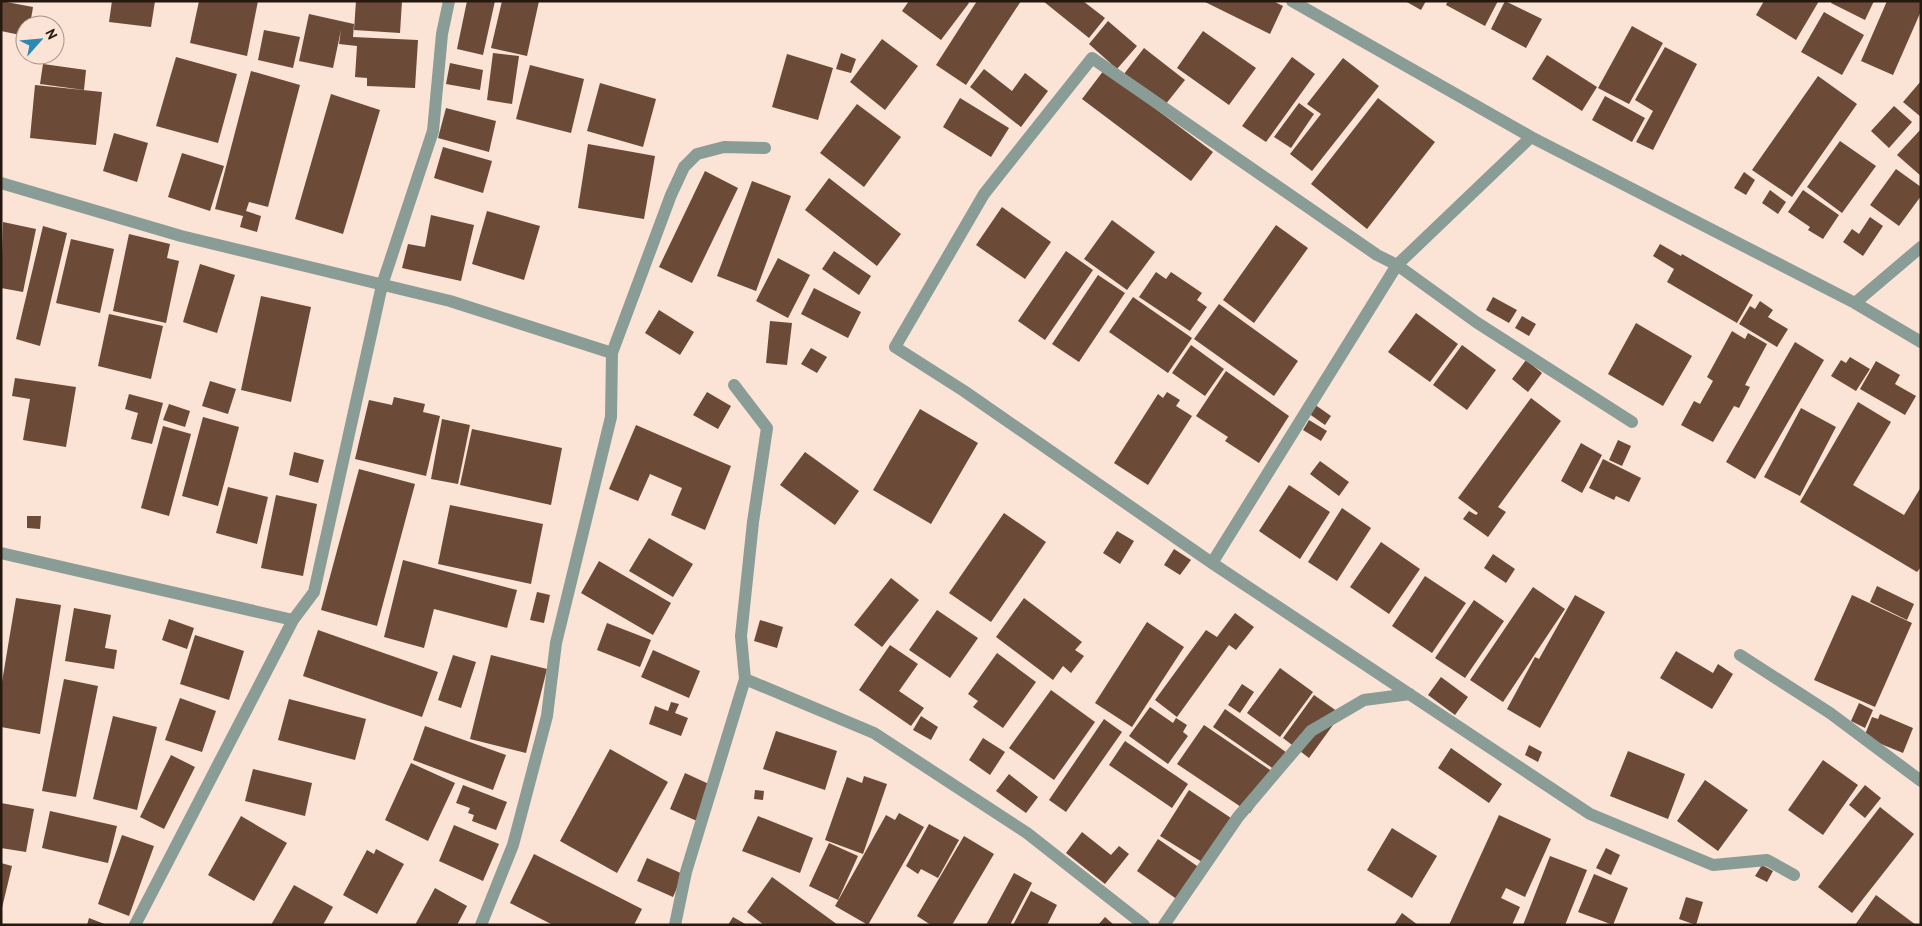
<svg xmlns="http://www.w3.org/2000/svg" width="1922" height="926" font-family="'PT Sans',sans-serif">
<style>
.building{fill:#6b4a37}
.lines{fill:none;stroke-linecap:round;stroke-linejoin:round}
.minor{stroke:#899c96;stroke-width:12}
</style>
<rect width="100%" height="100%" fill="#fbe3d5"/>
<path class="building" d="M1 1 33 7 30 25H25V36L1 31Z
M112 1H155L151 27 109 22Z
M199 1H258L247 56 190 43Z
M356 1H402L400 33 354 30Z
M467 1H495L483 55 457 49Z
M502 1H539L527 56 491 48Z
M909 1H967L969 3 941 40 902 11Z
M977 1H1021L966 85 936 65Z
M1043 1H1083L1105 18 1089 38Z
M1203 1H1273L1283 6 1270 34Z
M1405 1H1426L1421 10Z
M1448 1H1498L1485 26 1446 5Z
M1505 1 1542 19 1526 48 1491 29Z
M1764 1H1819L1796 40 1756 15Z
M1832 1H1874L1865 20 1831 3Z
M1887 1H1921V11L1893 75 1861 61Z
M1824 12 1864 35 1842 75 1801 52Z
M309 14 354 24 353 37 418 40 415 88 367 86V78L355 77 357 46 339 44 341 30 333 68 299 61Z
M1108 21 1137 46 1117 69 1089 44Z
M1632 26 1663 43 1629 104 1598 88Z
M264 30 300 37 293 68 258 60Z
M1203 31 1256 68 1229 105 1177 68Z
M882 39 918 66 885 110 850 82Z
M1665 47 1697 64 1653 150 1636 142 1653 111 1635 100Z
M1144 48 1185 80 1165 105 1124 74Z
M493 53 519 56 512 104 487 100Z
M841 53 856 59 851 73 836 69Z
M787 54 833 68 818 120 772 107Z
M1547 55 1597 87 1582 111 1532 79Z
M176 57 237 74 218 143 156 126Z
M1292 57 1315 74 1266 142 1242 126Z
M1343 58 1379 86 1312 171 1290 154 1321 114 1307 104Z
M450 63 483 70 480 90 446 84Z
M43 64 86 70 84 90 40 84Z
M530 65 584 79 571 133 516 119Z
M984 69 1012 91 1025 73 1048 91 1021 127 970 87Z
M1104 70 1213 152 1191 181 1082 99Z
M251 71 300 85 268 207 249 202 246 211 261 216 257 232 240 227 243 216 215 209Z
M1818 76 1857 104 1792 197 1752 170Z
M1921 81V117L1903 102Z
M600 83 656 99 643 147 587 131Z
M35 85 102 92 96 145 30 138Z
M331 94 380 110 343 234 295 219Z
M1605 96 1645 118 1632 142 1592 120Z
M960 98 1009 128 991 157 943 127Z
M1378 98 1435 142 1367 229 1311 184Z
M1299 103 1314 114 1291 148 1274 137Z
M857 104 901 137 864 187 820 153Z
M1894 106 1912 122 1889 148 1871 131Z
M446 108 496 121 489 152 438 138Z
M1921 129V176L1897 155Z
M114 133 148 143 137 182 103 171Z
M1840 141 1876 166 1842 213 1807 187Z
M588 144 655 156 644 219 578 208Z
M443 147 492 161 483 193 434 178Z
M182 153 224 166 210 211 168 197Z
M1896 169 1921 187V196L1899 226 1870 205Z
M705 171 738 188 692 283 659 267Z
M1744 172 1755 180 1746 195 1734 188Z
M829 178 901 234 877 266 805 210Z
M752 181 791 196 756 291 717 276Z
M1770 190 1786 202 1778 214 1762 203Z
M1803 190 1839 215 1823 239 1808 230 1810 227 1788 212Z
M1002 207 1051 242 1025 279 976 245Z
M487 211 540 226 524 280 472 264Z
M431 215 474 225 461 281 402 268 408 244 425 247Z
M1870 217 1883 226 1863 256 1843 242 1852 229 1859 234Z
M1112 220 1155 252 1127 290 1084 259Z
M3 222 36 229 23 292 1 288Z
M1276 225 1308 248 1254 323 1223 300Z
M43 226 67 233 40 346 16 339Z
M129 234 170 244 167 258 179 261 166 323 113 311Z
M71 239 114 249 100 313 56 303Z
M1660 244 1681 256 1682 254 1753 295 1737 323 1667 282 1674 269 1653 256Z
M834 251 871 276 859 295 822 269Z
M1066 251 1093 270 1045 340 1018 321Z
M778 258 810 275 788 318 756 301Z
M200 264 235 275 217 333 183 322Z
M1156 272 1166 279 1171 272 1202 293 1197 300 1207 307 1190 331 1139 297Z
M1098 275 1125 293 1079 362 1052 344Z
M814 288 861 312 848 338 801 314Z
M261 296 311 307 291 402 241 390Z
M1133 297 1192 338 1168 373 1109 332Z
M1493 297 1517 310 1509 323 1486 310Z
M1760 301 1773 310 1768 317 1788 329 1777 347 1739 324 1750 306 1755 309Z
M1219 304 1298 361 1274 396 1194 339Z
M659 310 694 332 680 355 645 333Z
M1416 313 1458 344 1430 382 1388 352Z
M109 314 163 326 151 379 98 366Z
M1522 316 1536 324 1529 336 1515 328Z
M770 321 792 323 787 365 766 363Z
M1636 323 1692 356 1663 406 1608 374Z
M1732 331 1745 339 1748 333 1767 344 1745 385 1750 387 1739 408 1734 406 1713 442 1681 425 1694 401 1700 404 1713 381 1707 377Z
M1795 342 1824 360 1755 479 1726 462Z
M1191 345 1224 369 1205 396 1172 373Z
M1462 345 1496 370 1467 410 1433 385Z
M811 348 827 357 817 373 801 364Z
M1850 357 1870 369 1856 391 1831 376 1841 360 1846 363Z
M1526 360 1542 373 1528 392 1512 379Z
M1876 361 1900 375 1895 384 1916 396 1905 415 1860 389Z
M1226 371 1289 416 1259 463 1225 441 1228 437 1196 416Z
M15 378 76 387 66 447 23 440 30 399 12 396Z
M210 381 236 389 228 414 202 406Z
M707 392 731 406 718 429 693 415Z
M1167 392 1180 400 1176 406 1192 416 1148 485 1114 463 1158 394 1163 398Z
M129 394 163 403 152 444 131 439 138 413 125 409Z
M394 397 425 404 423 412 440 416 426 476 355 459 369 400 392 405Z
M1531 398 1561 421 1498 507 1506 512 1488 537 1463 519 1469 511 1476 515 1478 513 1458 498Z
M1858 402 1891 422 1853 485 1904 515 1921 487V567L1917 572 1800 502Z
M169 404 190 411 185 427 163 420Z
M1314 404 1331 416 1325 425 1308 413Z
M1801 408 1836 427 1800 496 1764 477Z
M920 409 978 443 931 524 873 490Z
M203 417 239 427 218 506 182 496Z
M442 419 470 425 458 484 431 479Z
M1309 420 1327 431 1321 441 1303 430Z
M636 425 731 466 705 530 671 515 682 488 650 474 638 501 609 489Z
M163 426 191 434 169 516 141 508Z
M472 429 562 448 551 505 460 485Z
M1618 440 1631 446 1622 466 1609 460Z
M1581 443 1602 455 1582 493 1561 481Z
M294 452 324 460 318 483 289 475Z
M805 452 859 491 835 525 780 485Z
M1603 459 1641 478 1629 502 1616 496 1614 500 1589 488Z
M1320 461 1349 482 1339 496 1310 474Z
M359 469 415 484 377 626 321 610Z
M1289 485 1330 512 1300 559 1259 531Z
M228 487 268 497 257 544 216 533Z
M276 495 317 504 303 576 261 568Z
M450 505 543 524 531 584 438 564Z
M1342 508 1371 528 1337 581 1308 562Z
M1004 513 1046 542 991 622 949 593Z
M27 516H41L40 529 27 528Z
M1117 531 1134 541 1120 564 1103 553Z
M649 538 693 564 673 597 629 571Z
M1381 542 1420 569 1389 614 1350 587Z
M1174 549 1191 560 1180 575 1164 565Z
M1493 554 1515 569 1506 583 1484 568Z
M403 560 517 590 507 628 434 609 424 648 384 637Z
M599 561 671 603 653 635 581 593Z
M1425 576 1466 603 1432 653 1392 626Z
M891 578 919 600 882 647 854 625Z
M1877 586 1914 604 1907 620 1870 602Z
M1533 587 1565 609 1503 702 1470 680Z
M537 592 550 595 544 623 530 620Z
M1575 595 1605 612 1540 728 1507 709 1535 657 1539 659Z
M1852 595 1912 623 1875 707 1814 680Z
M16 598 61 605 40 734 1 727V688Z
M1024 598 1082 642 1075 650 1084 656 1071 673 1063 666 1053 680 996 637Z
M1474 600 1504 621 1465 678 1435 658Z
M74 608 111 615 105 648 117 650 114 669 65 661Z
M937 610 978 638 950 678 909 650Z
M1235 613 1254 627 1236 650 1229 645 1177 717 1155 700 1206 630 1217 637Z
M169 619 194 628 187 649 162 640Z
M760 620 783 627 777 648 754 641Z
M1147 622 1184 647 1132 727 1095 703Z
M607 623 651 640 640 667 597 650Z
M318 630 438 672 422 717 303 676Z
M195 635 244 651 229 700 180 684Z
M890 645 918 664 899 691 924 708 911 726 859 690Z
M653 650 700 671 689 698 641 677Z
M1676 651 1713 673 1718 664 1733 674 1712 709 1660 678Z
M997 653 1036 682 1003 728 973 707 978 701 968 694Z
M453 655 476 662 461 708 438 700Z
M491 655 547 669 526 753 470 739Z
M1280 668 1313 692 1280 737 1247 713Z
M1441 677 1468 697 1455 715 1428 695Z
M64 679 98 686 76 797 42 791Z
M1242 684 1254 692 1240 713 1228 705Z
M1051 690 1095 722 1054 780 1009 748Z
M1314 695 1341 714 1309 758 1283 738Z
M180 698 216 711 202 752 165 740Z
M289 699 366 719 355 760 278 740Z
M671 702 679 704 675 713 688 718 681 736 649 724 655 706 668 711Z
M1859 703 1873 710 1865 728 1851 721Z
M1150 707 1173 723 1176 718 1187 725 1183 732 1188 736 1168 764 1129 736Z
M1225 709 1290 755 1278 772 1213 727Z
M1880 714 1913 728 1903 753 1864 737 1872 717 1878 719Z
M113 716 157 727 137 810 93 799Z
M921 716 938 727 931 740 913 730Z
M1104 719 1122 732 1066 812 1049 800Z
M1204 725 1276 774 1250 813 1177 764Z
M425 726 506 755 493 790 413 760Z
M776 731 837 751 825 790 763 769Z
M983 738 1005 752 990 775 969 760Z
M1125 741 1188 784 1172 808 1109 765Z
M1529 745 1542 752 1538 762 1525 755Z
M1451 748 1502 784 1489 803 1438 768Z
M610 749 668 782 617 873 560 841Z
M1628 751 1685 774 1668 819 1610 796Z
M171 755 195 767 164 829 140 817Z
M1823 760 1858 785 1823 835 1788 810Z
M411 763 455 783 428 841 385 820Z
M253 769 312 783 305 816 245 801Z
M685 773 711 785 697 821 670 809Z
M1009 774 1038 797 1026 813 996 791Z
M864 776 887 784 863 854 825 840 847 777 862 783Z
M1705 780 1748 810 1718 851 1677 821Z
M463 785 507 802 496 830 472 821 474 815 468 813 470 808 456 803Z
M1865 785 1881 798 1865 818 1849 805Z
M755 790 764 791 763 800 754 799Z
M1189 790 1231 818 1202 862 1160 836Z
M1 803 34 809 26 852 1 848Z
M1880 807 1914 834 1852 913 1818 887Z
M50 811 117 826 108 863 42 848Z
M899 813 924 827 868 925 835 906 886 815 895 820Z
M1499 815 1551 839 1525 897 1506 888 1501 898 1520 907 1512 925H1449Z
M241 816 287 843 254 901 208 875Z
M758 816 813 838 800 873 742 851Z
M929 824 959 840 938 878 921 869 918 874 906 866Z
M454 825 499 844 483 881 439 861Z
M1392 828 1437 856 1412 898 1367 870Z
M1082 832 1111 855 1119 846 1129 854 1105 884 1066 853Z
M122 835 154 846 129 916 98 904Z
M964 836 994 854 952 925H931L917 916Z
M1158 839 1200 868 1178 900 1137 871Z
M829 843 858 856 838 900 809 886Z
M1606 848 1620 855 1611 875 1596 868Z
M376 849 404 864 377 914 343 895 367 850 374 854Z
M534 854 642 909 634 925H553L510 903Z
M1550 856 1587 870 1565 925H1523Z
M647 858 683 874 673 897 637 881Z
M1 863 12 866 2 908H1Z
M1762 865 1773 871 1767 882 1755 876Z
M1014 873 1032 883 1010 925H986Z
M1594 874 1628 888 1613 925 1578 912Z
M772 877 838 925H764L747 912Z
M294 885 333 907 323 925H271Z
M435 888 467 906 457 925H415Z
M1031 891 1057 905 1047 925H1013Z
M1876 895 1916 925H1855Z
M1686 897 1703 902 1696 925 1679 919Z
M1402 913 1418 925H1394Z
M733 917 747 925H728Z
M1105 917 1114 925H1098Z
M89 918 107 925H87Z"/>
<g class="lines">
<path class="minor" d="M1292 1 1531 137 1855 303 1921 342
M1 183 181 236 450 301 612 353
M1855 303 1921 247
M1632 422 1476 322 1397 265 1377 255 1092 58 984 194 895 347 964 391 1212 563 1590 814 1713 865 1767 860 1794 875
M1 553 293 620
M1212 563 1397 265 1531 137
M1740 655 1830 713 1921 781
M745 679 874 733 1027 833 1144 925
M135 925 293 620 314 592 382 285 433 131 442 34 449 1
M481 925 513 845 547 716 556 643 611 417 612 353 671 195 684 167 697 154 724 147 765 148
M675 925 686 872 745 679 741 636 753 522 767 428 734 385
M1164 925 1238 817 1311 731 1364 700 1410 694"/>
</g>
<rect width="1922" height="926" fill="none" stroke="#25180f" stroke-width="5"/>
<g transform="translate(40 40) rotate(63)"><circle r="24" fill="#fbe3d5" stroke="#a59286"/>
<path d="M0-4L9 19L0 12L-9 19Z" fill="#2a8ab5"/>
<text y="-8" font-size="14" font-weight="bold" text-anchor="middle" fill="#25180f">N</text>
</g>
</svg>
